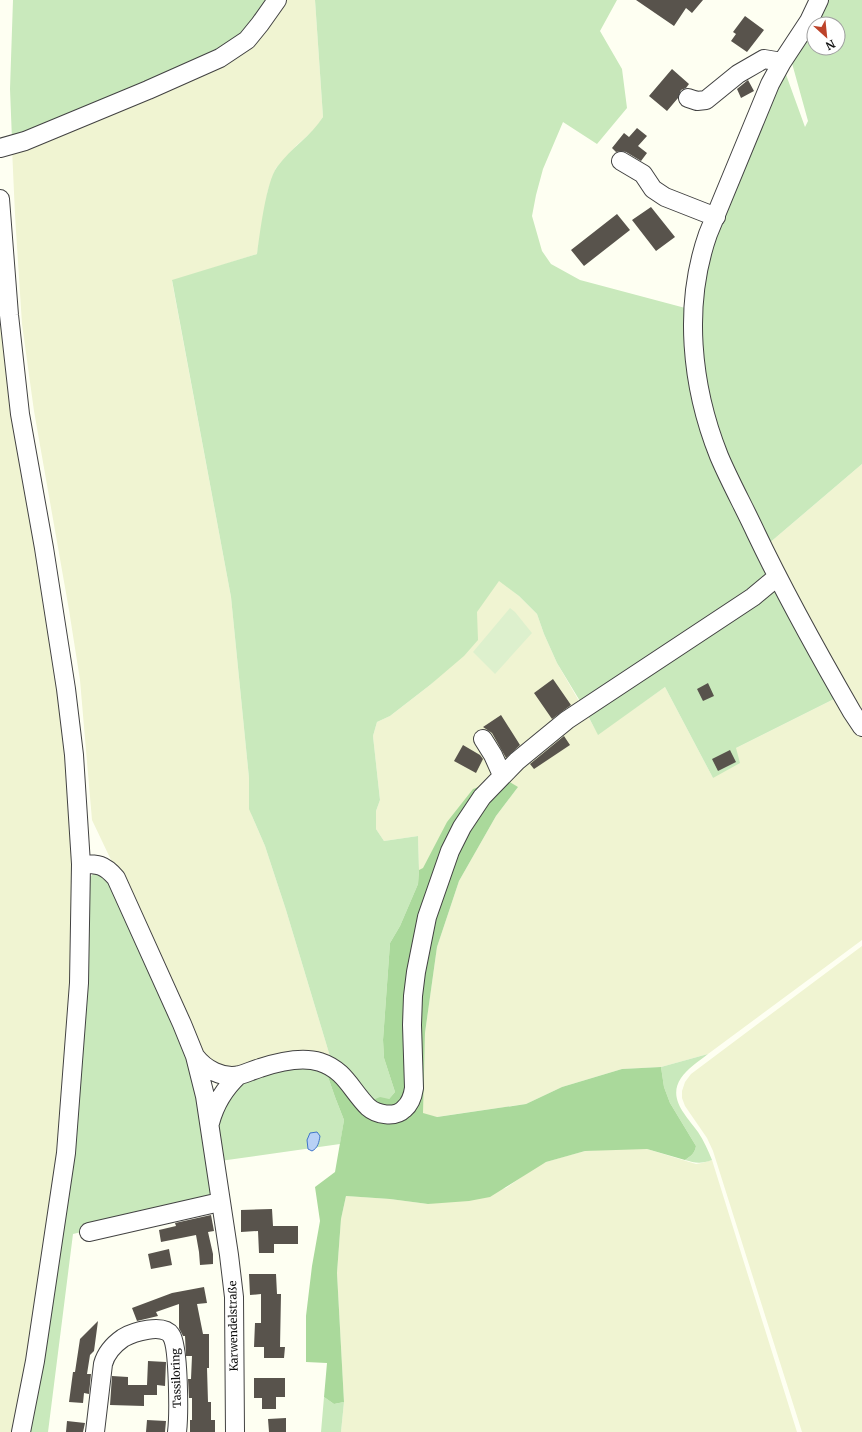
<svg xmlns="http://www.w3.org/2000/svg" width="862" height="1432" font-family="Merriweather,serif">
<style>
.farmland{fill:#f0f4d2}
.green{fill:#c9e9bc}
.forest{fill:#aad99b}
.pitch{fill:#ddf0cd}
.water{fill:#b8d1f5;stroke:#4075ca}
.building{fill:#58534c}
.lines{fill:none;stroke-linecap:round;stroke-linejoin:round}
.minor-casing{stroke:#424242;stroke-width:20}
.minor{stroke:#fff;stroke-width:18}
.labels{text-anchor:middle;dominant-baseline:central;stroke-width:4;stroke-linejoin:round;paint-order:stroke}
.street-label{font-size:11px;fill:#0f0f0f;stroke:#fff}
</style>
<rect width="100%" height="100%" fill="#fefff2"/>
<path class="farmland" d="M280 0H315L323 117 316 128 297 145 276 168 268 190 257 254 172 281 231 597 249 778V802L252 816 265 846 286 910 332 1063 244 1070 209 1066 92 820 80 680 69 610 34 411 22 324 15 215 12 148Z
M0 292 63 723 75 867 73 977 55 1181 19 1404 11 1432H0Z
M862 464V719L767 545Z
M499 580 519 596 537 614 544 634 557 663 598 734 665 687 713 778 736 748 838 697 862 733V940L708 1054 661 1067 622 1069 562 1087 526 1104 436 1117 423 1114 422 1088 425 1033 437 947 459 881 496 816 518 787 423 869 419 870 418 836 384 841 376 829V811L380 800 373 736 377 722 390 716 430 685 477 640 476 612Z
M862 946V1432H802L713 1151 707 1138 685 1106 682 1098V1091L685 1082 691 1074Z
M612 1149H647L696 1164 702 1163 712 1160 797 1432H341L344 1402 337 1273 341 1219 346 1196 390 1199 428 1204 506 1188 539 1165 546 1162 563 1157 585 1151Z"/>
<path class="green" d="M13 0H275L231 49 12 140 10 89Z
M315 0H617L600 31 622 69 627 108 597 144 563 122 543 169 536 195 532 216 542 251 551 264 580 280 689 309V351L767 570 763 582 583 706 557 663 544 634 537 614 519 596 499 581 477 612 478 640 464 656 430 685 390 716 377 722 373 736 380 800 376 811V829L384 841 418 836 419 870 418 884 400 926 390 943 383 1040 384 1058 395 1092 389 1099 373 1100 332 1063 286 910 265 846 249 809V778L231 597 172 280 257 254C260 233 266 182 277 167 291 148 311 136 323 117Z
M825 0H862V464L767 545 728 468 708 406 699 331 705 263 784 69 805 127 808 121 790 56 814 25V48H838V24H815Z
M779 589 838 697 736 748 740 763 713 778 665 687 598 735 586 712 764 593Z
M97 873 113 881 195 1074 216 1200 73 1234 48 1432H30L87 880 93 874Z
M708 1054C699 1061 687 1069 681 1078 667 1099 687 1116 698 1132 704 1141 708 1150 712 1160 701 1164 695 1163 685 1160 691 1156 695 1153 696 1146L670 1103 664 1087 661 1067Z
M317 1065 327 1074 335 1097 344 1120 340 1144 220 1161 215 1122 222 1102 253 1073Z
M324 1397 334 1404 344 1402 341 1432H321Z"/>
<path class="forest" d="M503 778 518 787 496 816 459 881 437 947 425 1033 423 1113 437 1117 526 1104 562 1087 622 1069 661 1067 664 1087 670 1103 696 1146C695 1153 691 1156 685 1160L647 1149 585 1151 546 1162 490 1197 469 1201 428 1204 390 1199 346 1196 341 1219 337 1273 344 1402 334 1404 324 1397 327 1363 306 1362V1316L312 1266 320 1221 315 1187 335 1172 344 1120 335 1097 327 1074 373 1100 380 1097 389 1099 395 1092 384 1058 383 1040 390 943 400 926 418 884 419 870 423 868 447 822 473 789Z"/>
<path class="pitch" d="M510 608 515 612 532 633 495 674 473 652Z"/>
<path class="water" d="M317 1132 320 1136C319 1142 318 1148 312 1151L308 1149 307 1140 310 1133Z"/>
<path class="building" d="M636 0H703L692 13 686 8 674 26Z
M745 16 764 30 747 52 731 41 736 34 733 32Z
M672 69 689 84 686 88 681 90 678 98 667 111 649 96Z
M748 80 754 91 741 98 737 89Z
M637 128 647 136 638 146 647 153 641 161 626 152 621 151 616 152 612 148 624 133 629 137Z
M651 207 675 237 656 251 632 220Z
M617 214 630 230 584 266 571 250Z
M553 679 571 705 552 719 534 693Z
M708 683 714 696 703 701 697 689Z
M501 715 520 745 506 758 492 733 483 727Z
M564 736 570 745 534 769 530 764Z
M463 745 480 755 483 759 476 773 454 761Z
M730 750 736 762 718 771 712 759Z
M272 1209 273 1226H298V1244H274V1253H259L258 1231 241 1232V1210Z
M211 1215 214 1231 208 1232 213 1254V1264L200 1265 199 1252 196 1235 161 1242 159 1230 176 1226 175 1223Z
M169 1249 172 1265 151 1269 148 1254Z
M249 1274H276L277 1294H281L280 1347H285L284 1358H264V1347H254L255 1323H261V1294L250 1295Z
M204 1287 207 1303 197 1304 203 1334H209V1368H207L208 1402H211V1420H215V1432H190V1420H192V1398H189L188 1379H191L192 1356H186L185 1336H183L179 1328V1304L156 1312 158 1316 137 1321 132 1308 172 1293Z
M98 1321 94 1351 90 1355 87 1374H91L89 1394 84 1393 83 1403 69 1402 73 1372H75L80 1339Z
M148 1361 166 1362 165 1386 157 1385V1395H144V1406L110 1405 112 1376 128 1377V1385H147Z
M254 1378H285V1397H276V1409H262V1398H254Z
M286 1418V1432H269L268 1419Z
M147 1420 166 1421 165 1432H146Z
M67 1421 85 1423 83 1432H66Z"/>
<g class="lines">
<defs>
<path id="minor" d="M819 0 809 21 782 62 770 84 708 234C683 305 691 386 719 456 730 482 744 507 756 533 785 594 818 653 852 712L862 727
M688 98 697 101 706 100 738 74 764 59 782 62
M0 148 25 141 148 90 220 58 247 40 260 24 277 0
M621 161 643 174 653 189 665 197 716 217
M0 199 9 315 20 414 44 548 66 689 74 755 81 864 79 983 66 1153 35 1361 21 1432
M483 739 493 755 502 775
M81 864C98 864 104 864 116 878L182 1024 195 1056 205 1096 229 1255 234 1297 235 1432
M195 1056C205 1069 222 1079 240 1075 247 1073 253 1070 260 1068 278 1062 301 1056 320 1062 345 1070 351 1090 368 1107 377 1115 395 1118 404 1109 410 1104 413 1095 414 1088L412 1025 413 996 416 972 427 917 450 851 462 827 482 797 517 761 567 720 753 597 777 577
M210 1123C215 1104 225 1088 239 1075
M89 1232 220 1202
M95 1432 103 1364C106 1353 113 1345 123 1338 133 1332 163 1323 171 1335 179 1346 179 1416 177 1432"/>
</defs>
<use href="#minor" class="minor-casing"/>
<use href="#minor" class="minor"/>
</g>
<g class="labels">
<g class="street-label">
<text transform="translate(233 1326) rotate(-91)">Karwendelstraße</text>
<text transform="translate(176 1378) rotate(-92)">Tassiloring</text>
</g>
</g>
<g transform="translate(826 36) rotate(153)"><circle r="19" fill="#ffffff" stroke="#9f9f9f"/>
<path d="M0-3L7 15L0 10L-7 15Z" fill="#bd432a"/>
<text y="-6" font-size="11" font-weight="bold" text-anchor="middle" fill="#0f0f0f">N</text>
</g>
</svg>
